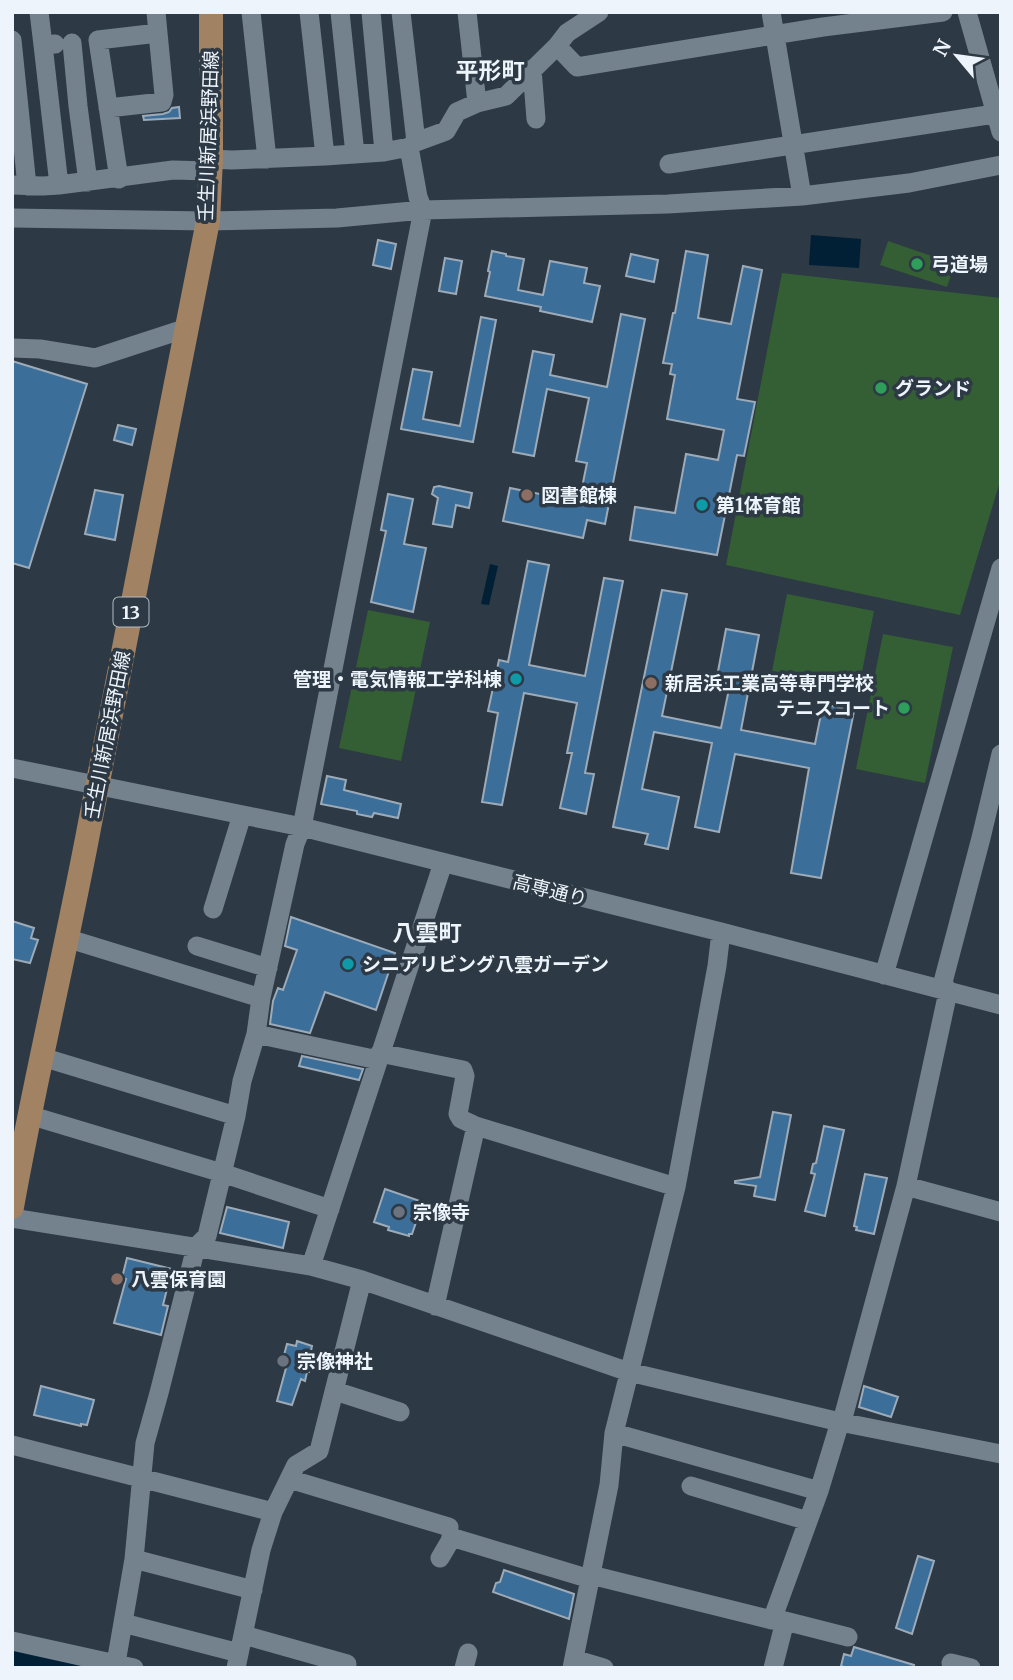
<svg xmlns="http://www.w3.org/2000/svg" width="1013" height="1680" font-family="Merriweather,'Noto Sans JP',serif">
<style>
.green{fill:#345e33}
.water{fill:#012035}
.building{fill:#3c6e9a;stroke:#9dabb8;stroke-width:2}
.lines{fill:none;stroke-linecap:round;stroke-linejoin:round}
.minor{stroke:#74828e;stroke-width:19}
.major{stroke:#a18364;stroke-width:24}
.leisure-dot{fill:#2e9e5b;stroke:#2d3944;stroke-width:2.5}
.education-dot{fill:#8d6e63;stroke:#2d3944;stroke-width:2.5}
.culture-dot{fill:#0f9aa8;stroke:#2d3944;stroke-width:2.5}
.worship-dot{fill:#6b7280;stroke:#2d3944;stroke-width:2.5}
.labels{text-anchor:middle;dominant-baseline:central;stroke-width:7;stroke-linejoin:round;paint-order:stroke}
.shield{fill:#2d3944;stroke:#b3bcc4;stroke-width:2}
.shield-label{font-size:18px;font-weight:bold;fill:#edf4fb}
.street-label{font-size:19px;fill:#edf4fb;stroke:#2d3944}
.poi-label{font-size:19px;font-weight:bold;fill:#edf4fb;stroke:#2d3944;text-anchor:start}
.quarter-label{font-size:23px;font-weight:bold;fill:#edf4fb;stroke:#2d3944}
</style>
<rect width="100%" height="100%" fill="#2d3944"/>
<path class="green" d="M888 241 955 264 947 287 880 265Z
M782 273 1001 298V478L960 615 726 565Z
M787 594 874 611 859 687 772 671Z
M368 610 430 622 401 761 339 748Z
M883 634 953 647 925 783 856 769Z"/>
<path class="water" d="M811 235 861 239 859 268 809 265Z
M490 564 498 566 489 605 481 604Z
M12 1650 91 1668H19L12 1666Z"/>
<path class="building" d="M179 107 180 118 144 120 143 116 163 114 169 112 172 108Z
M378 240 396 244 391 269 373 265Z
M492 251 506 254V256L524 259 518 290 543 295 550 261 587 268 584 283 600 286 592 322 540 311 541 307 485 296 490 272 488 271Z
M686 251 708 255 698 318 731 324 743 266 762 270 737 399 755 402 744 456 737 455 717 555 630 540 635 507 675 513 686 454 718 460 724 430 667 419 675 375 670 374 672 364 663 363 673 313H675Z
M631 254 658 260 654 282 626 276Z
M445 258 462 261 456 294 439 291Z
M621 314 645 319 605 524 587 520 583 538 503 521 510 488 579 502 587 463 576 461 589 398 547 389 534 456 513 452 533 351 554 355 550 375 607 387Z
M481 317 496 320 473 442 401 429 413 369 432 372 423 419 460 426Z
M12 361 87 384 29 568 12 563Z
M118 425 136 429 132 445 114 440Z
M439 486 472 493 469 508 456 505 452 527 433 524 438 498 432 494 434 487Z
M95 490 123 495 115 540 85 534Z
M388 494 413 499 404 544 426 548 413 612 371 602 386 531 381 530Z
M528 561 549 565 529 665 585 676 604 578 623 581 585 773 594 774 586 814 560 808 572 753H567L577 703 524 693 502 805 482 802 498 713 488 711 499 660 508 662Z
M662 590 687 594 662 716 721 728 730 684 716 682 726 629 759 635 741 730 815 744 823 704 854 711 821 878 791 873 809 768 735 754 719 832 695 827 712 743 654 732 642 789 679 797 668 849 645 844 648 834 613 827Z
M327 776 346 780 344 790 401 804 398 818 374 813 372 817 357 814V811L321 804Z
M291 917 395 953 376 1010 325 992 310 1033 270 1024 273 1001 278 988 283 990 297 950 285 946Z
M12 921 34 928 31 938 38 940 30 963 12 959Z
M302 1056 363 1069 359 1080 299 1066Z
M773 1112 791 1115 775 1200 754 1196 756 1186 735 1183V1181L760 1177Z
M824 1126 844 1130 825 1216 805 1211 815 1174 811 1173 813 1164 816 1163Z
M865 1174 887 1178 874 1234 856 1230 857 1227 854 1226Z
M385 1189 423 1202 412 1234H409V1236L388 1230 389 1227 374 1222Z
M227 1207 289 1222 283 1248 220 1233Z
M127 1258 172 1269 163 1305 168 1306 161 1335 114 1323 126 1279 122 1278Z
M297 1341 312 1346 311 1351 315 1352 309 1372H307L305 1381 301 1379 292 1405 277 1401 286 1368 281 1366 287 1344 296 1346Z
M41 1386 94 1400 87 1425 81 1424V1426L34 1415Z
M864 1386 898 1397 891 1417 859 1407Z
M918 1556 934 1561 912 1634 896 1628Z
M504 1570 574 1594 569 1619 493 1592 496 1583 500 1582Z
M854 1647 914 1665 913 1668H847L841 1666 844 1654 851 1656Z"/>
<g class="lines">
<path class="minor" d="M39 12 43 45 55 44
M251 12 267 159
M309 12 325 156
M340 12 355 154
M371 12 384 152
M401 12 416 142
M771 12 802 196
M967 12 1001 132
M12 40 27 186
M72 43 78 106 88 182
M43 45 59 185
M557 46 577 67 823 27 943 12
M532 69 536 119
M477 103 506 96 557 46 567 33 599 12
M108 108 162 102 164 95 158 33
M211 159 232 160 325 156 384 152 409 147 416 142 446 131 457 112 477 103 467 12
M669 164 1001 113
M119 179 98 40 158 33 156 12
M12 185 43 186 59 185 173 170 210 171
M12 218 208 221 337 218 423 210 668 204 802 196 909 183 1001 165
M12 348 40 349 95 358 187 328
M12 768 302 827 721 932 1001 1005
M213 909 242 815
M66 938 261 998
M197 946 268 968
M884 975 1001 568
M256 1034 378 1060
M380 1053 463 1070 465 1076 458 1114 461 1119 476 1126 676 1187
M42 1057 236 1116
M29 1115 222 1173 330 1209
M906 1186 1001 1212
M12 1218 311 1266 362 1280 629 1372 840 1422 1001 1454
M311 1266 443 863
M435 1306 476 1126
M335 1391 400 1412
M614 1433 819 1491
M12 1445 273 1512
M289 1479 449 1527
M691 1486 808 1521
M440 1558 450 1541 451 1537 590 1579
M134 1559 253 1590
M591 1575 772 1620 819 1491 840 1422 844 1414 906 1186 948 992 943 982 981 838 1001 754
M772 1620 785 1621 848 1637
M123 1623 239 1653
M244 1635 347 1664
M12 1641 134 1668
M574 1659 604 1668
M116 1663 134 1559 145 1443 159 1393 196 1247 207 1236 236 1116 242 1081 256 1034 261 998 295 844 302 827 423 210 418 197 409 147
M951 1663 971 1668
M236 1668 261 1550 273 1512 296 1465 319 1451 362 1280
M464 1668 468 1653
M572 1668 609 1485 614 1433 676 1187 717 966 721 932
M773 1668 785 1621"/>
<path class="major" d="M12 1207C35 1078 66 951 90 823 128 622 169 422 208 221L211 159V12"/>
</g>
<g class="leisure-dot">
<circle cx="917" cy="264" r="7"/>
<circle cx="881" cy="388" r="7"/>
<circle cx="904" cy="708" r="7"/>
</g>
<g class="education-dot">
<circle cx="527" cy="495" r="7"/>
<circle cx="651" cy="683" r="7"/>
<circle cx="117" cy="1279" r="7"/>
</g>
<g class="culture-dot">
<circle cx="702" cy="505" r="7"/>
<circle cx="516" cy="679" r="7"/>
<circle cx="348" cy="964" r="7"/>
</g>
<g class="worship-dot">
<circle cx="399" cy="1212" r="7"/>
<circle cx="283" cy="1361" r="7"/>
</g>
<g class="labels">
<rect class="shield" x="113.5" y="597.5" width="35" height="29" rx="5"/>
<g class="shield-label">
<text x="131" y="612">13</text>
</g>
<g class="street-label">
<text transform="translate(208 136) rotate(-88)">壬生川新居浜野田線</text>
<text transform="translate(107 735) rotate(-79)">壬生川新居浜野田線</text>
<text transform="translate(550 890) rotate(14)">高専通り</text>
</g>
<g class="poi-label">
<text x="931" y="264">弓道場</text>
<text x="895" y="388">グランド</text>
<text x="541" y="495">図書館棟</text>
<text x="716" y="505">第1体育館</text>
<text x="502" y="679" text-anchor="end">管理・電気情報工学科棟</text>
<text x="665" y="683">新居浜工業高等専門学校</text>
<text x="890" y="708" text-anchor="end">テニスコート</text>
<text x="362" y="964">シニアリビング八雲ガーデン</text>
<text x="413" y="1212">宗像寺</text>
<text x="131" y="1279">八雲保育園</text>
<text x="297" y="1361">宗像神社</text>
</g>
<g class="quarter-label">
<text x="490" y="70">平形町</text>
<text x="427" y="932">八雲町</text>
</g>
</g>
<rect width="1013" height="1680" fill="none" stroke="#edf4fb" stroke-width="28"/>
<g transform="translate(957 56) rotate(299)" stroke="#2d3944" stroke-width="5" paint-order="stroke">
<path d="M0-5L12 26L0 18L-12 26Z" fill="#edf4fb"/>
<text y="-10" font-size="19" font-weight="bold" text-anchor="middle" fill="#edf4fb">N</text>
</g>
</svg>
